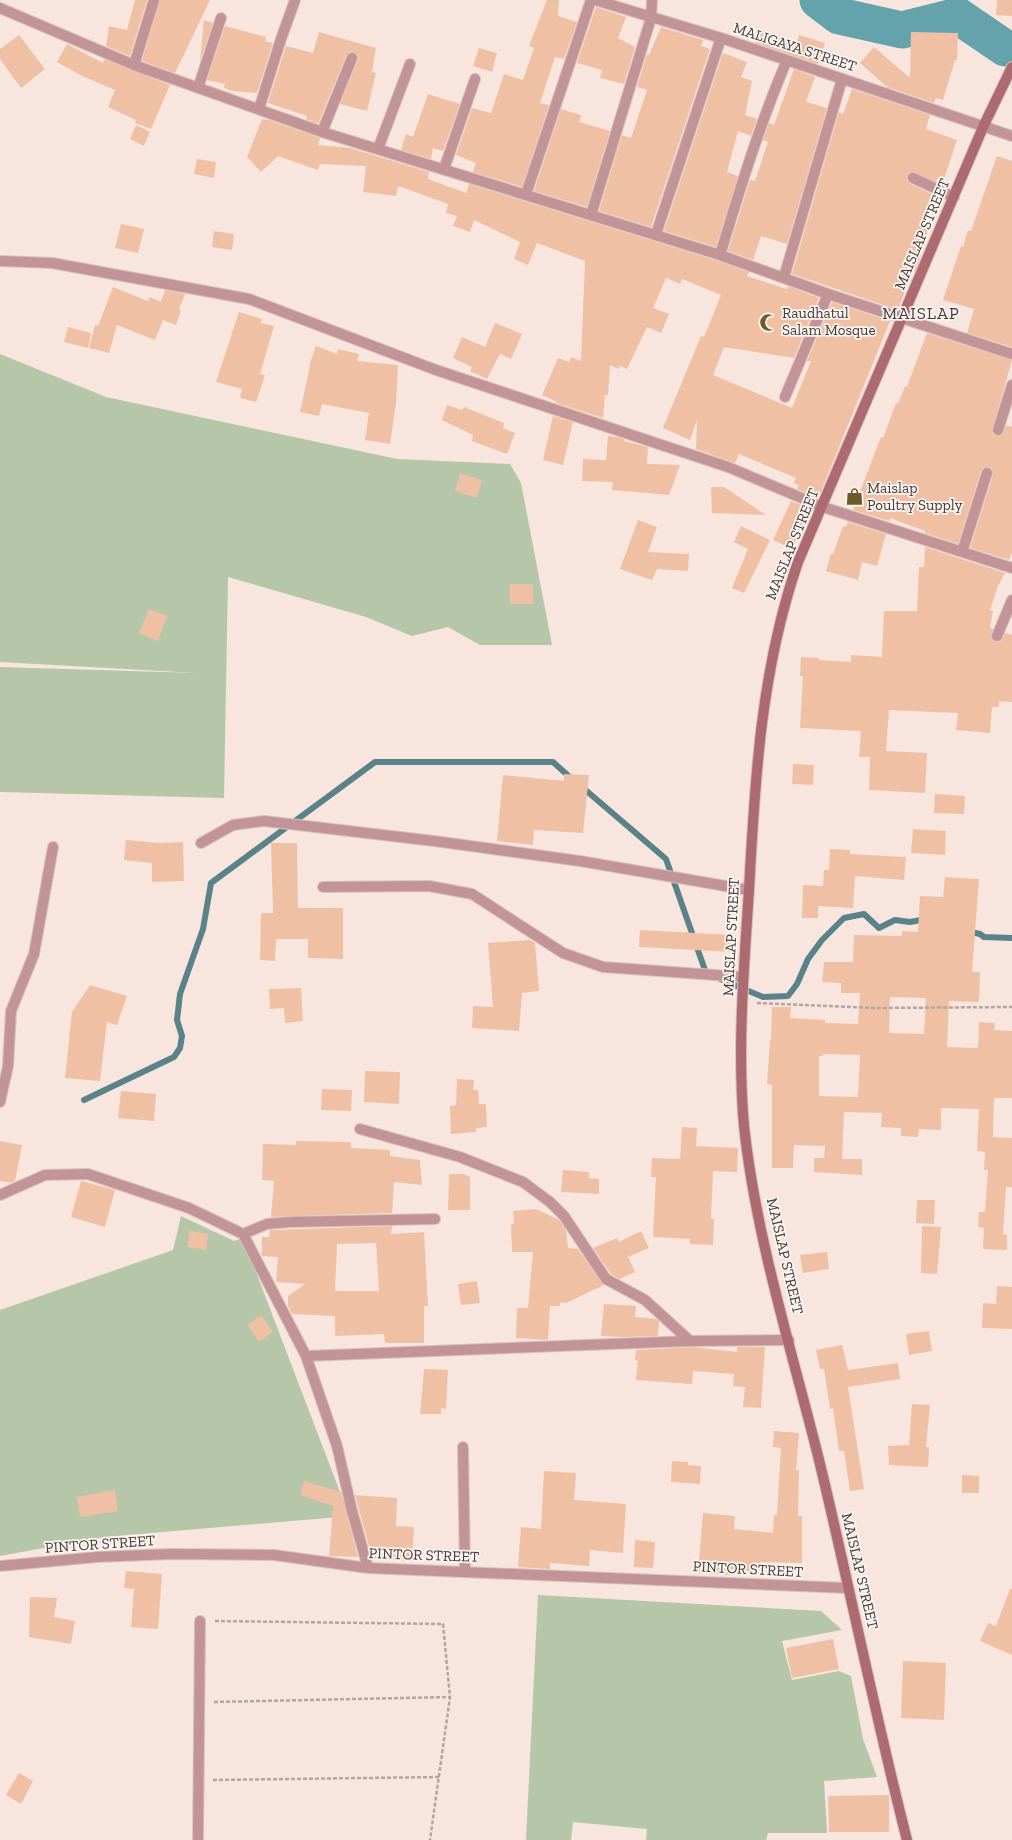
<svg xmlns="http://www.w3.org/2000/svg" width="1012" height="1840" font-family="'Zilla Slab',serif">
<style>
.green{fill:#b6c6a8}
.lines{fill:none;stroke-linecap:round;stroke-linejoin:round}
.stream{stroke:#5a8389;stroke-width:6}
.river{stroke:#64a2ac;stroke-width:37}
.building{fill:#f0c0a5;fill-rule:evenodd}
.lane-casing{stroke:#d3c3bc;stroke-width:12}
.street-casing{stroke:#d3c3bc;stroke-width:12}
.secondary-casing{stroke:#d3c3bc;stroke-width:12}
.path{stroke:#b4a59f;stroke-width:2.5;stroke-dasharray:4 2;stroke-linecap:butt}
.lane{stroke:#c39497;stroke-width:10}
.street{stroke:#c39497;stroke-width:10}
.secondary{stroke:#ad6a70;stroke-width:10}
.labels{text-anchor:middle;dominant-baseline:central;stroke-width:3.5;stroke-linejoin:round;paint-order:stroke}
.street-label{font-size:15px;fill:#413a36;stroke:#fdf5f2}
.poi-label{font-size:15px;fill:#413a36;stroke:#fdf5f2;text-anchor:start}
.quarter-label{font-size:17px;letter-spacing:1px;fill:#413a36;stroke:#fdf5f2}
</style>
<rect width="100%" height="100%" fill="#f8e5dd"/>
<path class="green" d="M0 354 106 397 397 459 510 464 521 483 552 645H480L448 627 412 636 366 617 228 577 224 798 0 792V667L197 673 0 662Z
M181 1216 234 1241 243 1238 348 1513 339 1517 104 1537 0 1556V1310L173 1250Z
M538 1595 821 1611 842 1630 782 1641 792 1680 839 1671 851 1676 863 1739 877 1777 824 1781 827 1833H768L766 1840H646L647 1829 573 1822 571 1840H526Z"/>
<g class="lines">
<path class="stream" d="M582 787 666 859 706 973 709 974
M967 931 980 934 984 937 1012 938
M718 978 763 997 788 996 797 984 808 959 822 940 844 918 864 914 879 928 895 920 910 922 926 919
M84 1100 174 1057 180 1048 182 1036 177 1020 180 994 203 929 211 883 375 762H553L572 779"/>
<path class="river" d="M818 0 839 16 902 30 958 16 1005 48"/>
</g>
<path class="building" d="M135 0H147L130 56 106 46 109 26 127 30Z
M160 0H210L175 73 142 61Z
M547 0H559L558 16 577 22 564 59 555 57 540 103 549 105 522 187 473 172 476 163 456 155 472 108 491 113 504 74 523 80 534 48 529 46Z
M997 0H1012V16L996 15Z
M596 7 626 17 618 38 635 47 624 84 600 78 602 70 577 63Z
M204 20 213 23 200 62Z
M225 26 266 37 265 41 273 43 257 93 233 91 224 88 225 84 207 80Z
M661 27 703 40 701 46 710 49 651 227 599 211 622 135 631 138 647 90 637 87 647 54 649 55Z
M759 29 797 42 799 35 825 43 818 64 755 43Z
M319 32 376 48 372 72 376 73 367 111 340 104 358 60 357 54 351 52 346 56 318 124 306 119 307 116 268 103 286 46 313 53Z
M911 32 958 33 957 60H955L943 100 936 98 934 103 887 87 860 63 874 47 910 78Z
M19 35 45 69 21 88 0 59V49Z
M67 44 103 63 104 59 170 85 151 129 135 123 136 120 108 107 115 90 82 76 57 62Z
M479 48 497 53 492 72 473 66Z
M723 53 747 62 741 77 752 81 745 115 757 119 751 136 738 131 727 172 738 176 716 247 664 231Z
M794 69 815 77 806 102 827 108 787 244 761 236 753 260 728 251 750 180 755 181 768 142 763 140 769 123 774 125Z
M852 89 930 115 926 129 957 140 944 179 938 178 936 182 913 172 907 176 908 181 910 184 932 194 923 220 930 222 919 260 915 271 913 270 899 307 896 306 895 309 792 274 839 112 843 114Z
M428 94 460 104 443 151 433 148 431 159 401 150 406 134 413 137Z
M561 109 581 115 579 122 610 131 587 207 534 191Z
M262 119 269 120 320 138 318 145 350 148 429 172 428 179 466 193 469 184 718 261 749 272 747 276 787 289 788 286 819 298 794 358 724 347 713 375 792 408 811 361H807L832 302 890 321 820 494 818 493 816 497 797 489 799 485 794 483 796 478 739 454 735 463 696 449 697 420 690 440 663 428 701 336 704 337 721 295 682 279 680 284 666 278 653 308 669 314 661 333 647 327 627 369 620 366 619 369 610 365 608 395H605L603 418 556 403 557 402 542 395 558 358 569 362 571 357 581 361 585 261 537 243 528 265 514 259 520 242 474 220 470 232 453 226 457 216 446 213 448 204 398 186 396 196 363 192 366 166 320 164 318 170 278 156 261 172 247 157Z
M136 125 150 132 144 146 130 139Z
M997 156 1012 161V347L967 333 974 309 943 300 961 246 963 247 968 230 971 231Z
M197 159 216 162 214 178 194 174Z
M121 224 144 229 138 253 115 248Z
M214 231 234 234 232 250 212 247Z
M113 287 148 301 150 297 161 302 165 290 185 294 179 309 181 311 176 325 163 320 155 340 117 325 109 353 89 348 95 325 98 326Z
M239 312 262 319 261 323 274 326 260 374 265 375 256 402 240 398 242 389 216 382Z
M495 323 522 334 511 359 500 354 487 379 470 371 472 367 453 358 462 337 485 347Z
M68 327 91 333 88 348 64 342Z
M927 333 1012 360 992 431 994 435 999 436 1003 434 1006 425 1012 427V552L1009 560 970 548 993 475 992 469 989 467 983 468 981 471 958 544 925 533V531L890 518 889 521 853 510 881 437 883 438 896 403 898 404 905 386 907 387Z
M316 346 337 354 338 349 359 354 357 361 398 365 396 403 390 444 365 440 369 413 322 404 319 416 300 412 310 366H309Z
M447 405 462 410 464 407 504 423 503 428 515 433 507 454 472 441 473 435 442 420Z
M553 416 573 422 563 465 543 460Z
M608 436 617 437 624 439V441L648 447 647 464 680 465 669 495 612 490 613 482 582 481 583 459 606 460Z
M460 473 482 480 477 498 455 491Z
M711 487H724L766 515 712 513Z
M791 501 811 509 792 549 773 540Z
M638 520 657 527 648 552 689 554 688 571 657 569 652 580 620 569Z
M848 522 886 534 877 566 862 562 858 580 826 571 831 554H833L843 526 846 527Z
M741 526 770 540 744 593 732 588 748 549 734 542Z
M925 547 1005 573 998 586 990 610 993 611 990 628 993 629 991 636 992 640 997 642 1001 641 1005 633 1012 635V702L999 701V707H992L990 733 956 730 958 713 889 710 886 751 927 753 925 793 869 790 870 757H859L861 731 800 728 803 676H800L801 657 819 658V660L851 662V655L882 657 884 611H917L919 567H924Z
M510 584H533V604H510Z
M149 609 167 616 158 641 139 633Z
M793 764 814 765 813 785 792 784Z
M564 774 589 775 583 833 534 830 533 845 497 841 503 775 564 781Z
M935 794 965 796 964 814 934 813Z
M913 829 946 831 945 855 911 853Z
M126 840 159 843 183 842 184 881 152 882V863L124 860Z
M271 843H297L298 908H343V959L308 958V939H276L275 961 260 960 261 913H273Z
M830 849 850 850V854L906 857 904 880 855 876 853 908 818 906V918H802L803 885 823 886 824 870H829Z
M945 877 979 879 972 972H980L979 1002 949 1001 947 1047 978 1048 979 1022 995 1023 994 1030 1012 1031V1098H994L993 1137 1012 1138V1187H1006L1003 1234 1007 1235V1250L983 1249 984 1228 978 1227 979 1212H985L988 1170H984L985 1152 977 1151 979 1109 941 1108V1130L919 1129 918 1137 901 1136V1128L881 1127 882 1113 844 1112 842 1159H862V1175L814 1172V1158H824L825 1146 794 1145 793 1168H772V1085L767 1084 770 1040H771L772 1007H791L790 1018 825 1020V1023L858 1024 860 993H841V983L822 982 824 962H853L854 935 902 936V931L918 932 920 896 943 897ZM890 997 926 998 924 1034 889 1033ZM823 1054 860 1055 858 1097 819 1096V1056H823Z
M640 930 733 935 732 952 639 947Z
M530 940 535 943 539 991 522 993 519 1031 472 1028 473 1006 493 1007 488 943Z
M90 985 127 996 117 1025 107 1022 100 1081 65 1078 72 1012Z
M301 988 303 1021 285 1023 284 1008 270 1009 269 989Z
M365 1071 400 1072 399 1104 364 1102Z
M457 1079 474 1080 473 1090H478L479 1104H486L487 1127 476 1128V1132L451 1134 450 1106 456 1105Z
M322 1089 352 1090 351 1111 321 1110Z
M121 1091 156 1094 154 1121 118 1118Z
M682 1127 697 1128 696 1146 738 1148 737 1172 713 1171 711 1219H714L713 1245 690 1244V1239L653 1237 656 1177H651L652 1158 680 1159Z
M0 1141 22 1145 15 1181 11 1183 0 1181Z
M296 1141 351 1142V1148L390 1150V1156L420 1160 422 1185 394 1182 392 1213 271 1217 274 1181 262 1180 263 1144 296 1145Z
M563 1170 589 1172V1178L599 1179V1194L561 1192Z
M449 1174H464L470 1177V1210H448Z
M81 1181 115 1190 105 1227 71 1217Z
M917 1200H935L934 1224 916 1223Z
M536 1209 559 1220 566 1230 568 1248 578 1249 604 1285 566 1303 560 1302V1306H550L548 1340 516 1338 517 1308H528L533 1252H512L511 1224H514L513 1211Z
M392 1226 391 1234 424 1232 428 1306H424V1343H385L384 1334 335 1336V1316L292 1314 288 1306V1296L305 1284 276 1282 278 1257 262 1256V1237H269L270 1230ZM376 1243 379 1291H335L337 1244Z
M922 1226 941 1227 937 1274 921 1273Z
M190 1231 208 1234 206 1250 187 1247Z
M641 1231 649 1248 628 1257 635 1272 619 1279 611 1274 593 1248 617 1238 619 1242Z
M827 1252 829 1269 803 1273 800 1255Z
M477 1281 480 1303 461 1305 458 1284Z
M997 1286 1012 1287V1329L982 1328 983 1303 996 1304Z
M604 1304 636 1306 635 1317 656 1319 659 1321 658 1336 623 1337 601 1336Z
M261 1315 273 1332 259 1342 248 1325Z
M929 1331 932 1351 909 1355 906 1334Z
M842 1345 848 1370 898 1363 900 1379 848 1387 864 1489 850 1491 844 1451H839L833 1408 830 1409 824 1369H820L816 1350Z
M693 1347 737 1352V1347H765L761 1408 743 1407 745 1387 733 1386 734 1374 693 1371 692 1384 636 1380 638 1361 635 1360 636 1350Z
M424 1369 448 1370 446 1409 441 1408V1414H420Z
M912 1404 930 1405 926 1447H929L928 1467 889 1465 888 1446 909 1445Z
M774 1431 799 1433 796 1470H799L798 1516H802V1563L760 1562 759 1573 730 1569V1575L698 1573 703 1513 735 1516 734 1529 773 1533 774 1515H777L781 1448 773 1447Z
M672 1461 688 1462V1465L701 1466 700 1484 671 1482Z
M544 1471 576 1473 574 1500 626 1504 623 1553 590 1550 589 1566 550 1563V1569L518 1567 521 1527 541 1529Z
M962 1475 979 1476V1493H962Z
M304 1481 341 1492 358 1557 329 1556 333 1506 300 1495Z
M115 1490 118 1511 80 1517 77 1497Z
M355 1495 397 1498 396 1526 414 1527 412 1561 372 1558Z
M635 1540 655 1542 653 1568 634 1567Z
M126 1571 162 1574 158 1629 131 1627 134 1589 124 1588Z
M1010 1589H1012V1655L980 1641 988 1623 996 1626Z
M30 1597 57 1598 54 1617 75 1621 71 1644 29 1637Z
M833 1639 839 1669 792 1678 786 1648Z
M903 1661 946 1663 944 1720 901 1718Z
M19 1773 33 1781 21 1804 6 1795Z
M889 1795V1832H829L828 1796Z"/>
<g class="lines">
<defs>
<path id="lane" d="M913 178 954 197
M785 397 828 294
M323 887 429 886 472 894 563 953 603 967 743 977
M463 1447 465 1571"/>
<path id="street" d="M595 0 721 38 1012 136
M0 8 134 65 322 132 720 255 828 294 1012 354
M134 65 154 0
M198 88 221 18
M259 109 281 39 295 0
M322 132 352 58
M378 149 410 64
M444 169 475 79
M526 194 591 0
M591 215 651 18 652 0
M656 234 721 38
M720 255C740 189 760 123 787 60
M0 261 52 263 249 299 436 370 728 467 823 507 1012 568
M784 277 842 79
M998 430 1012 385
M962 552 987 473
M997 636 1012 600
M201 843 233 825 264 821 434 841 580 861 749 890
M0 1102 8 1066 11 1011 34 954 53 847
M360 1129 460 1157 523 1182 550 1202 564 1216 606 1279 645 1300 690 1341 789 1340
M0 1195 45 1175 88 1174 189 1208 243 1234 306 1356 337 1446 352 1511 368 1568
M243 1234 267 1224 290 1222 435 1219
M306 1356 690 1341
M0 1566 97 1557 171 1554 274 1555 368 1568 848 1588
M198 1840 200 1621"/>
<path id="secondary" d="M907 1840C875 1715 850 1589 820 1464 793 1354 756 1239 744 1126 737 1048 744 968 749 890 755 778 761 669 798 562L984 125 1012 67"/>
</defs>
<use href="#lane" class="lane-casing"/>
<use href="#street" class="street-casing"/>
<use href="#secondary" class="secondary-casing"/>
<path class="path" d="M757 1003 875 1008 1012 1007
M215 1621 443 1624 450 1697 430 1840
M214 1702 450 1697
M213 1780 440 1777"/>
<use href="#lane" class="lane"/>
<use href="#street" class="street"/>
<use href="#secondary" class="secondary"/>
</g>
<defs>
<symbol id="mosque-bare" viewBox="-9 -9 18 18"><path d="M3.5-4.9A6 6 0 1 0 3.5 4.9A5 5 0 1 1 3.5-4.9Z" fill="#6c5a28" stroke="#fdf5f2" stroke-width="2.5" paint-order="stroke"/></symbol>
<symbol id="shop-bare" viewBox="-9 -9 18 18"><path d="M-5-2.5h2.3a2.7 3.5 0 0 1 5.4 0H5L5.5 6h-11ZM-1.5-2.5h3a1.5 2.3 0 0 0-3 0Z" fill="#6c5a28" stroke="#fdf5f2" stroke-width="2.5" paint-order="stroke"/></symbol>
</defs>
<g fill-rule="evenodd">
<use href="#mosque-bare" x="756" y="310" width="25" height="25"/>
<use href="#shop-bare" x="842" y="484" width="25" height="25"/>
</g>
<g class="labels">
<g class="street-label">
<text transform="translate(795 47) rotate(18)">MALIGAYA STREET</text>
<text transform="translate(922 234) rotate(-67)">MAISLAP STREET</text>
<text transform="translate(792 544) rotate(-68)">MAISLAP STREET</text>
<text transform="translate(731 937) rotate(-87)">MAISLAP STREET</text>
<text transform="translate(785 1256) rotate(77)">MAISLAP STREET</text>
<text transform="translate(100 1544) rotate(-4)">PINTOR STREET</text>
<text transform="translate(424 1555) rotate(2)">PINTOR STREET</text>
<text transform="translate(748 1569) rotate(3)">PINTOR STREET</text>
<text transform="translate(860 1571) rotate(77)">MAISLAP STREET</text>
</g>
<g class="poi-label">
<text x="782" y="313">Raudhatul<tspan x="782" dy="17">Salam Mosque</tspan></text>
<text x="867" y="488">Maislap<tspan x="867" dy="17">Poultry Supply</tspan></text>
</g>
<g class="quarter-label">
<text x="921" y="313">MAISLAP</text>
</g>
</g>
</svg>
